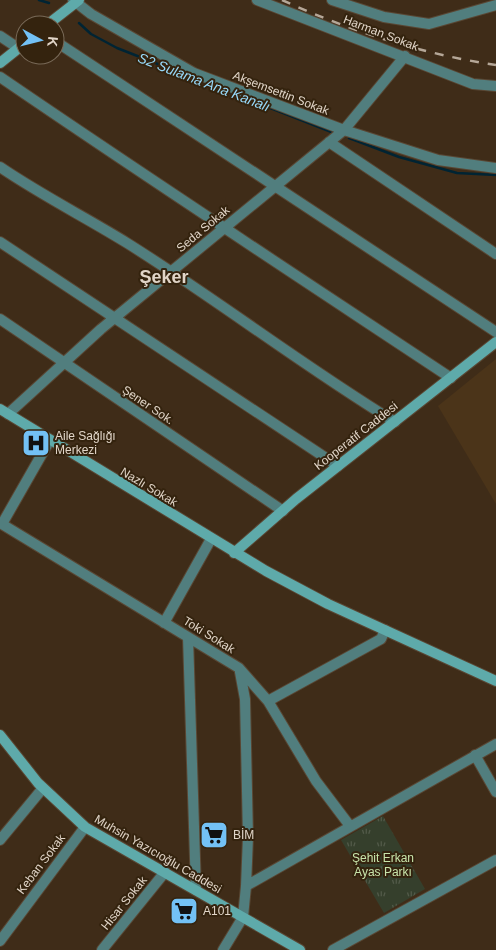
<svg xmlns="http://www.w3.org/2000/svg" width="496" height="950" font-family="Helvetica,sans-serif">
<style>
.built{fill:#4b3419}
.park{fill:url(#park-tufts)}
.lines{fill:none;stroke-linecap:round;stroke-linejoin:round}
.stream{stroke:#002433;stroke-width:2.5}
.street-casing{stroke:#594734;stroke-width:12}
.secondary-casing{stroke:#594734;stroke-width:12}
.street{stroke:#517e7e;stroke-width:10}
.secondary{stroke:#5eaaaa;stroke-width:10}
.rail{stroke:#b5a798;stroke-width:2.5;stroke-dasharray:9 9;stroke-linecap:butt}
.labels{text-anchor:middle;dominant-baseline:central;stroke-width:4;stroke-linejoin:round;paint-order:stroke}
.street-label{font-size:12px;fill:#e1d5c8;stroke:#34230e}
.poi-label{font-size:12px;fill:#e1d5c8;stroke:#34230e;text-anchor:start}
.park-label{font-size:12px;fill:#c8e4ab;stroke:#34230e}
.water-label{font-size:14px;font-style:italic;fill:#97d9f9;stroke:#34230e}
.district-label{font-size:18px;font-weight:bold;fill:#e1d5c8;stroke:#34230e}
</style>
<defs>
<pattern id="park-tufts" width="24" height="20" patternUnits="userSpaceOnUse" patternTransform="scale(1.25)"><rect width="24" height="20" fill="#353f2c"/><path d="M3 7l-1-3M5 7V3M7 7l1-3M15 17l-1-3M17 17v-4M19 17l1-3" fill="none" stroke="#525a49"/></pattern>
</defs>
<rect width="100%" height="100%" fill="#3f2c18"/>
<path class="built" d="M496 359V504L438 406Z"/>
<path class="park" d="M383 816 425 889 384 913 341 840Z"/>
<g class="lines">
<path class="stream" d="M39 0 49 3
M79 23 91 34 117 48 334 133
M349 138 399 157 457 173 496 175"/>
<defs>
<path id="street" d="M73 0 91 14 194 73 344 130 438 160 496 168
M257 0 473 84 496 86
M332 0 384 17 429 24 496 5
M0 36 18 48
M55 41 496 332
M0 77C149 179 300 278 451 378
M329 142 496 254
M0 167C41 195 85 217 127 243 218 300 303 366 395 422
M0 242 338 466
M0 319 283 511
M8 414 101 329 344 130 405 56
M0 523 239 668 268 701 316 781 350 826
M2 524 50 440
M164 623 211 539
M188 637 196 890
M268 701 381 639 385 630
M475 755 496 792
M0 840 43 788
M246 886 496 744
M0 941 85 827
M102 950 165 872
M223 950 243 917 246 886 248 837 245 699 240 672
M333 950 496 860"/>
<path id="secondary" d="M47 25 79 0
M0 63 25 43
M0 409 266 571 328 604 496 681
M234 553 296 499 496 342
M0 735 38 783 85 827 300 950"/>
</defs>
<use href="#street" class="street-casing"/>
<use href="#secondary" class="secondary-casing"/>
<use href="#street" class="street"/>
<use href="#secondary" class="secondary"/>
<path class="rail" d="M282 0C350 31 422 54 496 65"/>
</g>
<defs>
<symbol id="hospital-square" viewBox="-11 -11 22 22"><rect x="-9" y="-9" width="18" height="18" rx="4" fill="#73c1f5" stroke="#34230e"/><path d="M-5-5h3v3.5h4V-5h3V5h-3V1.5h-4V5h-3Z" fill="#111"/></symbol>
<symbol id="supermarket-square" viewBox="-11 -11 22 22"><rect x="-9" y="-9" width="18" height="18" rx="4" fill="#73c1f5" stroke="#34230e"/><path d="M-6-5.5h2.5l.6 2H6L4.5 2H-2.5L-4.4-4H-6ZM-1.5 3.2a1.3 1.3 0 1 0 .1 0ZM3 3.2a1.3 1.3 0 1 0 .1 0Z" fill="#111"/></symbol>
</defs>
<g fill-rule="evenodd">
<use href="#hospital-square" x="20" y="427" width="32" height="32"/>
<use href="#supermarket-square" x="198" y="819" width="32" height="32"/>
<use href="#supermarket-square" x="168" y="895" width="32" height="32"/>
</g>
<g class="labels">
<g class="street-label">
<text transform="translate(381 33) rotate(21)">Harman Sokak</text>
<text transform="translate(281 93) rotate(21)">Akşemsettin Sokak</text>
<text transform="translate(203 229) rotate(-40)">Seda Sokak</text>
<text transform="translate(148 405) rotate(34)">Şener Sok.</text>
<text transform="translate(356 436) rotate(-38)">Kooperatif Caddesi</text>
<text transform="translate(149 487) rotate(31)">Nazlı Sokak</text>
<text transform="translate(209 635) rotate(32)">Toki Sokak</text>
<text transform="translate(158 854) rotate(30)">Muhsin Yazıcıoğlu Caddesi</text>
<text transform="translate(41 864) rotate(-53)">Keban Sokak</text>
<text transform="translate(124 903) rotate(-51)">Hisar Sokak</text>
</g>
<g class="poi-label">
<text x="55" y="436">Aile Sağlığı<tspan x="55" dy="14">Merkezi</tspan></text>
<text x="233" y="835">BİM</text>
<text x="203" y="911">A101</text>
</g>
<g class="park-label">
<text x="383" y="858">Şehit Erkan<tspan x="383" dy="14">Ayas Parkı</tspan></text>
</g>
<g class="water-label">
<text transform="translate(204 82) rotate(21)">S2 Sulama Ana Kanalı</text>
</g>
<g class="district-label">
<text x="164" y="277">Şeker</text>
</g>
</g>
<g transform="translate(40 40) rotate(97)"><circle r="24" fill="#34230e" stroke="#796a58"/>
<path d="M0-4L9 19L0 12L-9 19Z" fill="#73c1f5"/>
<text y="-8" font-size="14" font-weight="bold" text-anchor="middle" fill="#e1d5c8">K</text>
</g>
</svg>
